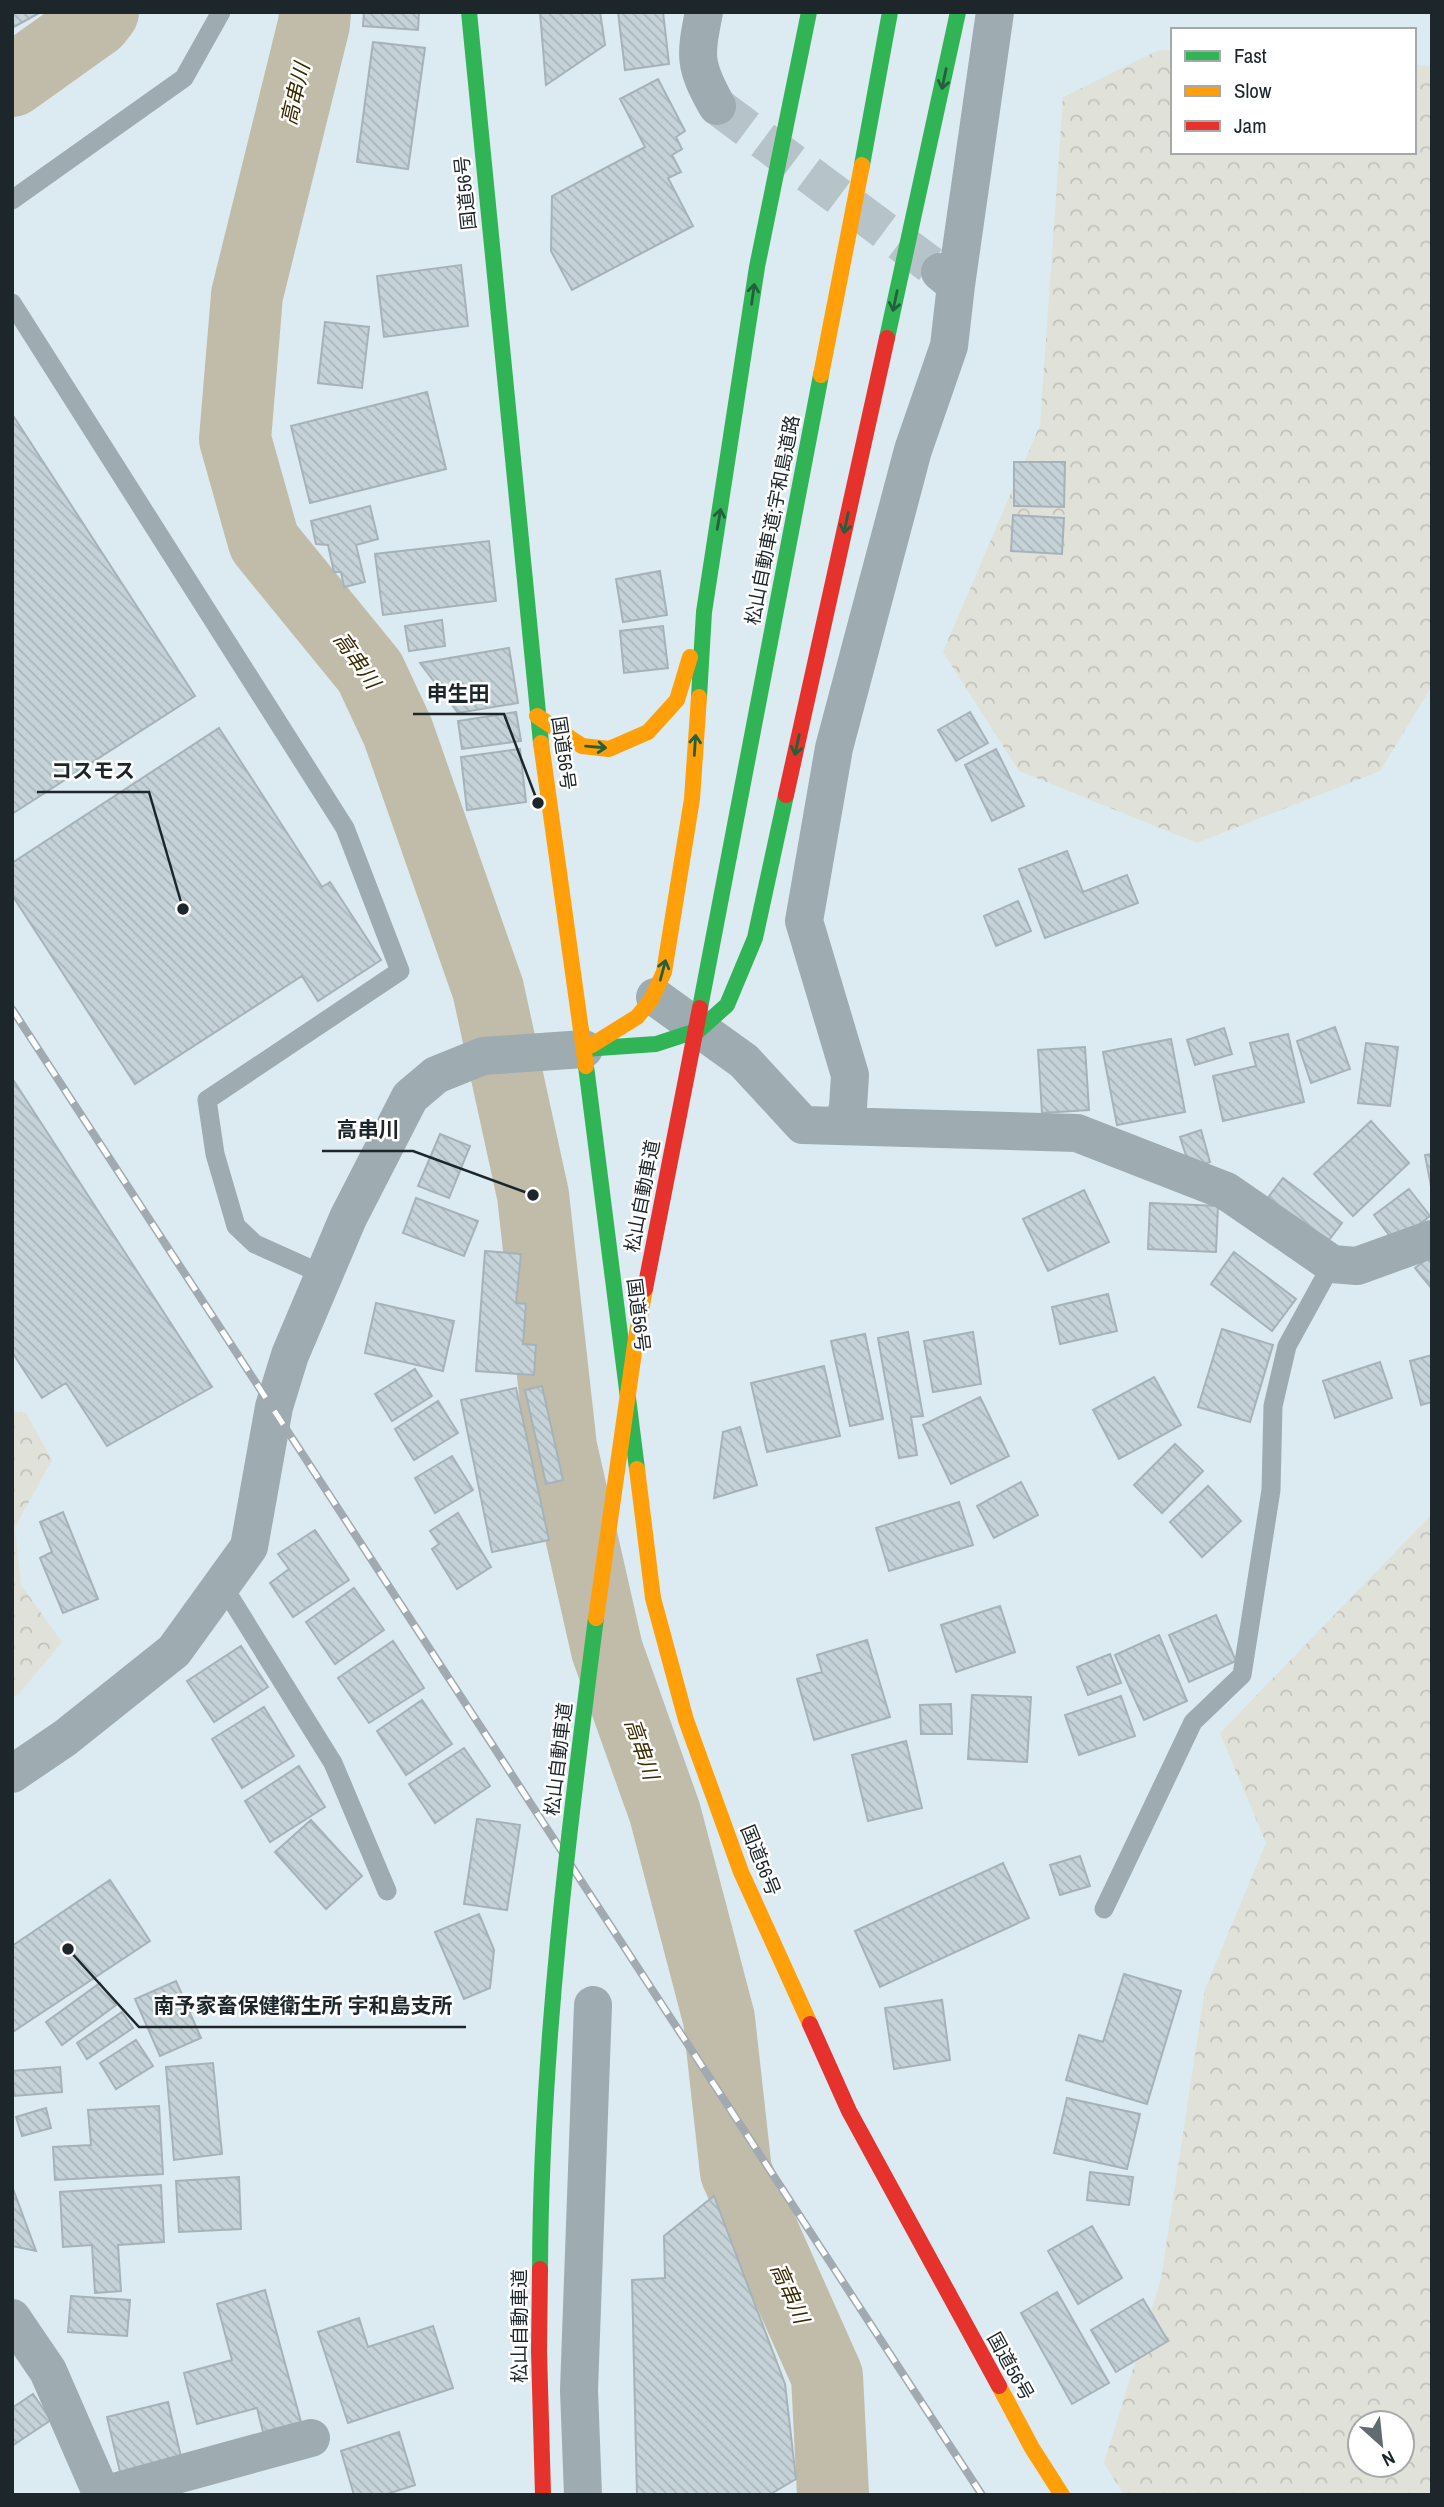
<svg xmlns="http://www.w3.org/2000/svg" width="1444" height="2507" font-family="'Archivo Narrow','Noto Sans JP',sans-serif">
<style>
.forest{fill:url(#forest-crowns);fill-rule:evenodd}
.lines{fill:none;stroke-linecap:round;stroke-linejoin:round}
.river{stroke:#c1bcaa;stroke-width:72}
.building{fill:url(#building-back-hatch);stroke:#a7b2b8;stroke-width:2}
.street-tunnel{stroke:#b6c3c9;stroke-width:38;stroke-dasharray:38 19;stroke-linecap:butt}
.lane{stroke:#9eabb0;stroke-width:19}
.street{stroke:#9eabb0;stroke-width:38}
.fast{stroke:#30b455;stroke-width:16}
.slow{stroke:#ff9f0a;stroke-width:16}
.jam{stroke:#e5322d;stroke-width:16}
.rail-casing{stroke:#a0aab0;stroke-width:8}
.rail{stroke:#fff;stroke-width:5;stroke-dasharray:16;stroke-linecap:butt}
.fast-bridge{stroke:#30b455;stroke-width:16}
.slow-bridge{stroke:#ff9f0a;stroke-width:16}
.jam-bridge{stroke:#e5322d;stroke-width:16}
.oneway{stroke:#255f3c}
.labels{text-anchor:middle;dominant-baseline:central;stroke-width:5;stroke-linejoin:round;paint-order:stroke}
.street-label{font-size:19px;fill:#1d272b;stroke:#fff}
.water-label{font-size:21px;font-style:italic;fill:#3a2b03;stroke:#fff}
.leader{fill:none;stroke:#1d272b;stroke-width:2.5}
.callout-dot{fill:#1d272b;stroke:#fff;stroke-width:2.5}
.callout-label{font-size:21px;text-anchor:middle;font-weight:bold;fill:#1d272b;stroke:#fff;stroke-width:5;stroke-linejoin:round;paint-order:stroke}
</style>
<defs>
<pattern id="forest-crowns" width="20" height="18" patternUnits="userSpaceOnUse" patternTransform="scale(1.75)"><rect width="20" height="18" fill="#e0e2da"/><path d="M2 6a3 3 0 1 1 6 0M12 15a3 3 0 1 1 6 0" fill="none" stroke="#c0c2bb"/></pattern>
<pattern id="building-back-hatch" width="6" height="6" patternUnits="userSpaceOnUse" patternTransform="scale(1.75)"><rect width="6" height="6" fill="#c5d3d9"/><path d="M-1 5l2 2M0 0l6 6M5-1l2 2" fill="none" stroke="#a9b5ba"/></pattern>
</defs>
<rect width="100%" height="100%" fill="#dceaf1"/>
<path class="forest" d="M1159 50 1173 51V152H1414V65L1432 66V686L1380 771 1197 843 1019 771 943 652 1040 425 1063 97Z
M12 1411 26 1413 52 1460 15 1527 21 1585 62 1642 18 1695 12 1697Z
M1432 1514V2495H1124L1104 2463 1161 2279 1205 1989 1266 1843 1220 1733ZM1360 2423H1402V2465H1360Z"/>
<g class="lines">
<path class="river" d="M315 12 314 24 247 295 235 439 264 542 370 672 398 732 488 989 533 1195 561 1447 607 1650 665 1813 719 2019 736 2172 827 2376 833 2495
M12 81 96 21 103 12"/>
</g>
<path class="building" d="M12 12H41L12 28Z
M364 12H419L418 30 363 26Z
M540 12H600L605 45 546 85Z
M618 12H663L669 64 625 70Z
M373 42 425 48 408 169 357 162Z
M658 79 685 131 676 137 682 149 672 155 681 172 668 178 693 226 572 290 551 251 552 196 645 147 620 99Z
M461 265 468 326 384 337 377 276Z
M325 322 369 327 362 388 318 383Z
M427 392 446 469 310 503 291 426Z
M12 414 195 696 12 814Z
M1014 462H1065L1064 507 1014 506Z
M370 506 378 539 356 545 365 582 344 587 341 572H334L328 545 316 544 311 521Z
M1013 515 1064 518 1062 554 1011 551Z
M489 541 496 601 383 615 375 554Z
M660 571 667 615 623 622 616 579Z
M442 620 445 646 409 651 405 626Z
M663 626 668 668 624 673 620 631Z
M509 648 518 703 458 713 420 663Z
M516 712 521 741 462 749 458 721Z
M970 712 988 743 956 761 938 730Z
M219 728 322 887 330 882 381 960 318 1001 302 976 135 1084 12 895V863Z
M520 749 526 802 467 810 461 757Z
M996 749 1024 806 992 821 965 765Z
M1067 851 1083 892 1127 875 1138 903 1045 938 1019 869Z
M1018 901 1031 931 996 946 984 916Z
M1335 1027 1350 1069 1311 1083 1297 1041Z
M1224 1028 1232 1054 1195 1065 1187 1040Z
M1288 1034 1304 1102 1223 1121 1213 1076 1256 1066 1250 1043Z
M1171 1039 1185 1112 1117 1125 1103 1052Z
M1366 1043 1398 1047 1390 1106 1358 1103Z
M1085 1047 1089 1110 1042 1113 1038 1050Z
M12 1078 212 1387 107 1446 66 1383 42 1398 12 1352Z
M1371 1121 1409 1163 1353 1216 1314 1174Z
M1201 1130 1210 1162 1190 1168 1180 1137Z
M440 1134 470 1146 449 1198 418 1186Z
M1432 1154V1191L1425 1155Z
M1283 1178 1342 1223 1322 1249 1263 1204Z
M1409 1189 1430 1216 1395 1243 1374 1215Z
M1084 1190 1109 1242 1048 1271 1023 1219Z
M416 1198 478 1221 464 1256 403 1233Z
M1150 1203 1218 1206 1216 1252 1148 1249Z
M485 1251 521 1254 516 1303 526 1304 523 1344 536 1345 534 1375 476 1371Z
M1234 1252 1296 1299 1272 1331 1211 1284Z
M1432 1255V1289L1415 1268Z
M1108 1294 1117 1331 1060 1344 1052 1307Z
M376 1303 454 1321 443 1371 365 1353Z
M1222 1329 1273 1345 1250 1422 1198 1407Z
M908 1332 923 1416 911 1417 917 1455 899 1458 878 1338Z
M973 1332 981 1384 933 1392 924 1341Z
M865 1334 883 1419 850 1426 831 1341Z
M1432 1355V1402L1421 1405 1410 1361Z
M1380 1362 1392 1398 1335 1418 1323 1381Z
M824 1366 840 1436 767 1452 751 1383Z
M415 1369 432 1396 392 1421 375 1394Z
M1154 1377 1181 1425 1119 1459 1093 1410Z
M542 1386 563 1480 546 1484 525 1390Z
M516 1388 549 1540 492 1552 461 1400Z
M980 1397 1009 1456 951 1484 923 1425Z
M438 1401 458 1433 414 1460 395 1429Z
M740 1427 757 1485 714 1498 723 1432Z
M1175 1444 1203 1471 1162 1513 1134 1485Z
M452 1456 473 1490 435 1513 415 1478Z
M1021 1482 1038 1515 994 1538 977 1506Z
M1208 1486 1241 1521 1202 1557 1170 1522Z
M959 1502 973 1545 889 1571 876 1528Z
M63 1512 98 1599 63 1613 40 1558 52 1552 40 1522Z
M458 1513 491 1567 457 1589 432 1549 439 1544 430 1531Z
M315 1530 349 1580 293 1617 270 1583 289 1569 278 1554Z
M354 1588 384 1630 335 1664 306 1622Z
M1000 1606 1015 1652 956 1672 941 1625Z
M1216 1615 1236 1661 1189 1682 1169 1635Z
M1159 1635 1187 1701 1144 1720 1115 1655Z
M867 1640 890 1717 814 1740 797 1679 822 1672 817 1655Z
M393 1641 424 1688 369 1723 338 1678Z
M241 1646 268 1687 214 1722 187 1681Z
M1110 1654 1121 1683 1088 1695 1077 1667Z
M972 1695 1031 1697 1027 1762 968 1759Z
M1121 1696 1135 1736 1079 1755 1065 1715Z
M422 1700 452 1744 406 1775 377 1731Z
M951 1704 952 1734H921L920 1705Z
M264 1707 294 1756 242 1788 212 1739Z
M906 1741 922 1808 868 1821 852 1755Z
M464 1748 490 1786 435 1823 409 1784Z
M299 1766 325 1807 270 1842 245 1801Z
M477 1819 520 1825 507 1910 464 1904Z
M311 1820 362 1876 326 1909 275 1852Z
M1080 1856 1090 1886 1060 1895 1050 1865Z
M1003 1863 1029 1918 880 1987 855 1931Z
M110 1880 150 1941 14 2031 12 2028V1946Z
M479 1914 494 1950 490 1988 464 1999 435 1932Z
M1124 1974 1181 1991 1147 2104 1066 2080 1079 2035 1103 2042Z
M176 1981 201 2038 160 2056 135 1999Z
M100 1983 116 2005 62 2045 46 2022Z
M942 2000 950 2060 894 2069 885 2008Z
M122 2012 133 2028 87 2059 77 2043Z
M136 2040 153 2066 116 2089 100 2063Z
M213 2063 222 2154 174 2160 166 2067Z
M60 2067 62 2092 14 2096 12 2071Z
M1067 2098 1140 2114 1127 2169 1054 2153Z
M159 2106 163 2174 55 2180 53 2147 91 2145 88 2110Z
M46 2108 51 2128 22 2136 16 2117Z
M1090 2172 1133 2177 1129 2205 1087 2200Z
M239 2177 241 2229 179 2232 176 2181Z
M161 2185 164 2242 118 2245 121 2291 95 2293 92 2245 63 2247 60 2192Z
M12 2186 36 2251 12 2246Z
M714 2196 785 2384 796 2479 769 2495H637L632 2280 665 2278 664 2236Z
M1092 2226 1122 2278 1078 2304 1048 2251Z
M265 2290 301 2422 263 2432 257 2408 197 2424 184 2373 232 2360 217 2304Z
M1057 2292 1109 2383 1072 2404 1021 2313Z
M71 2296 130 2300 127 2336 68 2332Z
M1143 2299 1168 2341 1116 2372 1091 2330Z
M359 2318 368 2347 433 2326 453 2388 348 2423 318 2332Z
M33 2394 51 2420 12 2446V2408Z
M168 2402 182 2461 121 2476 107 2417Z
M399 2432 415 2485 384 2495H354L341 2451Z"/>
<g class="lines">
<path class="street-tunnel" d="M717 106 932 266"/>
<path class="lane" d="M12 200 184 78 221 12
M12 303 345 828 400 971 207 1100 215 1154 236 1226 255 1244 324 1275
M223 1586 333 1763 387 1891
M1104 1909 1193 1722 1242 1675 1271 1490 1273 1406 1287 1346 1332 1264"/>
<path class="street" d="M704 12C695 57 694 65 717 106
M956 285 995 12
M655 997 744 1061 803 1125 1077 1133 1226 1191 1332 1264 1357 1266 1432 1239
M843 1125 848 1107 850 1075 804 921 834 748 913 450 949 346 956 285 940 272
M12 1774 65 1738 174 1651 249 1547 274 1407 290 1355 348 1218 410 1097 436 1075 483 1056 584 1049
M12 2318 48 2371 102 2495
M103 2495 311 2438
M583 2495 579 2390 593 2005"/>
<path class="fast" d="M469 12 541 743
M862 165 890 12
M887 338 958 12
M699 697 704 612 757 267 809 12
M584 1049 656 1044 699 1030 727 1005 755 938 786 795
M586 1066 637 1469"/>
<path class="slow" d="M537 716 582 746 609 749 648 732 677 700 690 657
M541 743 586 1066
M592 1045 637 1017 651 1000 664 972 692 799 699 697
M637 1469 653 1598 686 1720 741 1872 810 2024
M999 2386 1032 2448 1062 2495"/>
<path class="jam" d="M786 795 887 338
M810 2024 849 2111 999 2386"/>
<defs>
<path id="rail" d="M12 1009 982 2495"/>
</defs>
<use href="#rail" class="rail-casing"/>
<use href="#rail" class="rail"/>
<path class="fast-bridge" d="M700 1008 821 375
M540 2269C541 2051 568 1834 596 1618"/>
<path class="slow-bridge" d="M821 375 862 165
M596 1618 636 1338 645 1289"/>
<path class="jam-bridge" d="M645 1289 700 1008
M540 2269 539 2351 543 2495"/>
</g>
<defs><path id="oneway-shaft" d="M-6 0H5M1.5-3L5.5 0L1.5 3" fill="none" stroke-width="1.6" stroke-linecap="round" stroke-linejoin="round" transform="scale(1.75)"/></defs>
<g class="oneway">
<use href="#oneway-shaft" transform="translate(944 79) rotate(102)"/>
<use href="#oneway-shaft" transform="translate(753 294) rotate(-82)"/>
<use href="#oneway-shaft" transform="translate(895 301) rotate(102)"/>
<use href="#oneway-shaft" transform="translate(719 519) rotate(-80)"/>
<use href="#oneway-shaft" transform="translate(846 523) rotate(102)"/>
<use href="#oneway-shaft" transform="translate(695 745) rotate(-86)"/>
<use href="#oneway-shaft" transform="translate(797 745) rotate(102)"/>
<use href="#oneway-shaft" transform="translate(596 747) rotate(5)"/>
<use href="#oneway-shaft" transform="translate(663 970) rotate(-75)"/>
</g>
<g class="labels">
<g class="street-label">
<text transform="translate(465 193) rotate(-96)">国道56号</text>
<text transform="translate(772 520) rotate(-79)">松山自動車道;宇和島道路</text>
<text transform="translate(564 753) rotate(82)">国道56号</text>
<text transform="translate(642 1196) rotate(-79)">松山自動車道</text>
<text transform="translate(639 1315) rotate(83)">国道56号</text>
<text transform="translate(558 1759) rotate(-83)">松山自動車道</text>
<text transform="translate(761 1860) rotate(68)">国道56号</text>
<text transform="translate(519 2326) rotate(-90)">松山自動車道</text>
<text transform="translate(1011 2366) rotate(61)">国道56号</text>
</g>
<g class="water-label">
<text transform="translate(295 94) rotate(-77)">高串川</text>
<text transform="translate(357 660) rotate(55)">高串川</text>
<text transform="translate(642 1749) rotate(71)">高串川</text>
<text transform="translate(790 2293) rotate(66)">高串川</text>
</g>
</g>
<path class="leader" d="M538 803L504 714H413M183 909L149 792H37M533 1195L413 1151H322M68 1949L139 2027H466"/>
<g class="callout-dot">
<circle cx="538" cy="803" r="7"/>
<circle cx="183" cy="909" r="7"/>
<circle cx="533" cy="1195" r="7"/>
<circle cx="68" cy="1949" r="7"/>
</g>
<g class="callout-label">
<text x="458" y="701">申生田</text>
<text x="93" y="778">コスモス</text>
<text x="368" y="1137">高串川</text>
<text x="303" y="2013">南予家畜保健衛生所 宇和島支所</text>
</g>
<rect width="1444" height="2507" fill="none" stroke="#1d272b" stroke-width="28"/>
<rect x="1171" y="28" width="245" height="126" fill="#ffffff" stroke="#a5a9aa" stroke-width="2"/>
<rect x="1185" y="51" width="35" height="10" fill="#30b455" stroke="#a5a9aa" stroke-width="2"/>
<text x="1234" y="63" font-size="21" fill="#1d272b">Fast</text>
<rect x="1185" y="86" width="35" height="10" fill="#ff9f0a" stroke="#a5a9aa" stroke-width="2"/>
<text x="1234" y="98" font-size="21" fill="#1d272b">Slow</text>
<rect x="1185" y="121" width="35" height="10" fill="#e5322d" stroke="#a5a9aa" stroke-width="2"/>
<text x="1234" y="133" font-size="21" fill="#1d272b">Jam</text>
<g transform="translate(1381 2444) rotate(153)"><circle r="33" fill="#ffffff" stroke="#a5a9aa" stroke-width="2"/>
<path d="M0-5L12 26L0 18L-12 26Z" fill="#606b70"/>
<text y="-10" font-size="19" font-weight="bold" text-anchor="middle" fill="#1d272b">N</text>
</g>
</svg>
